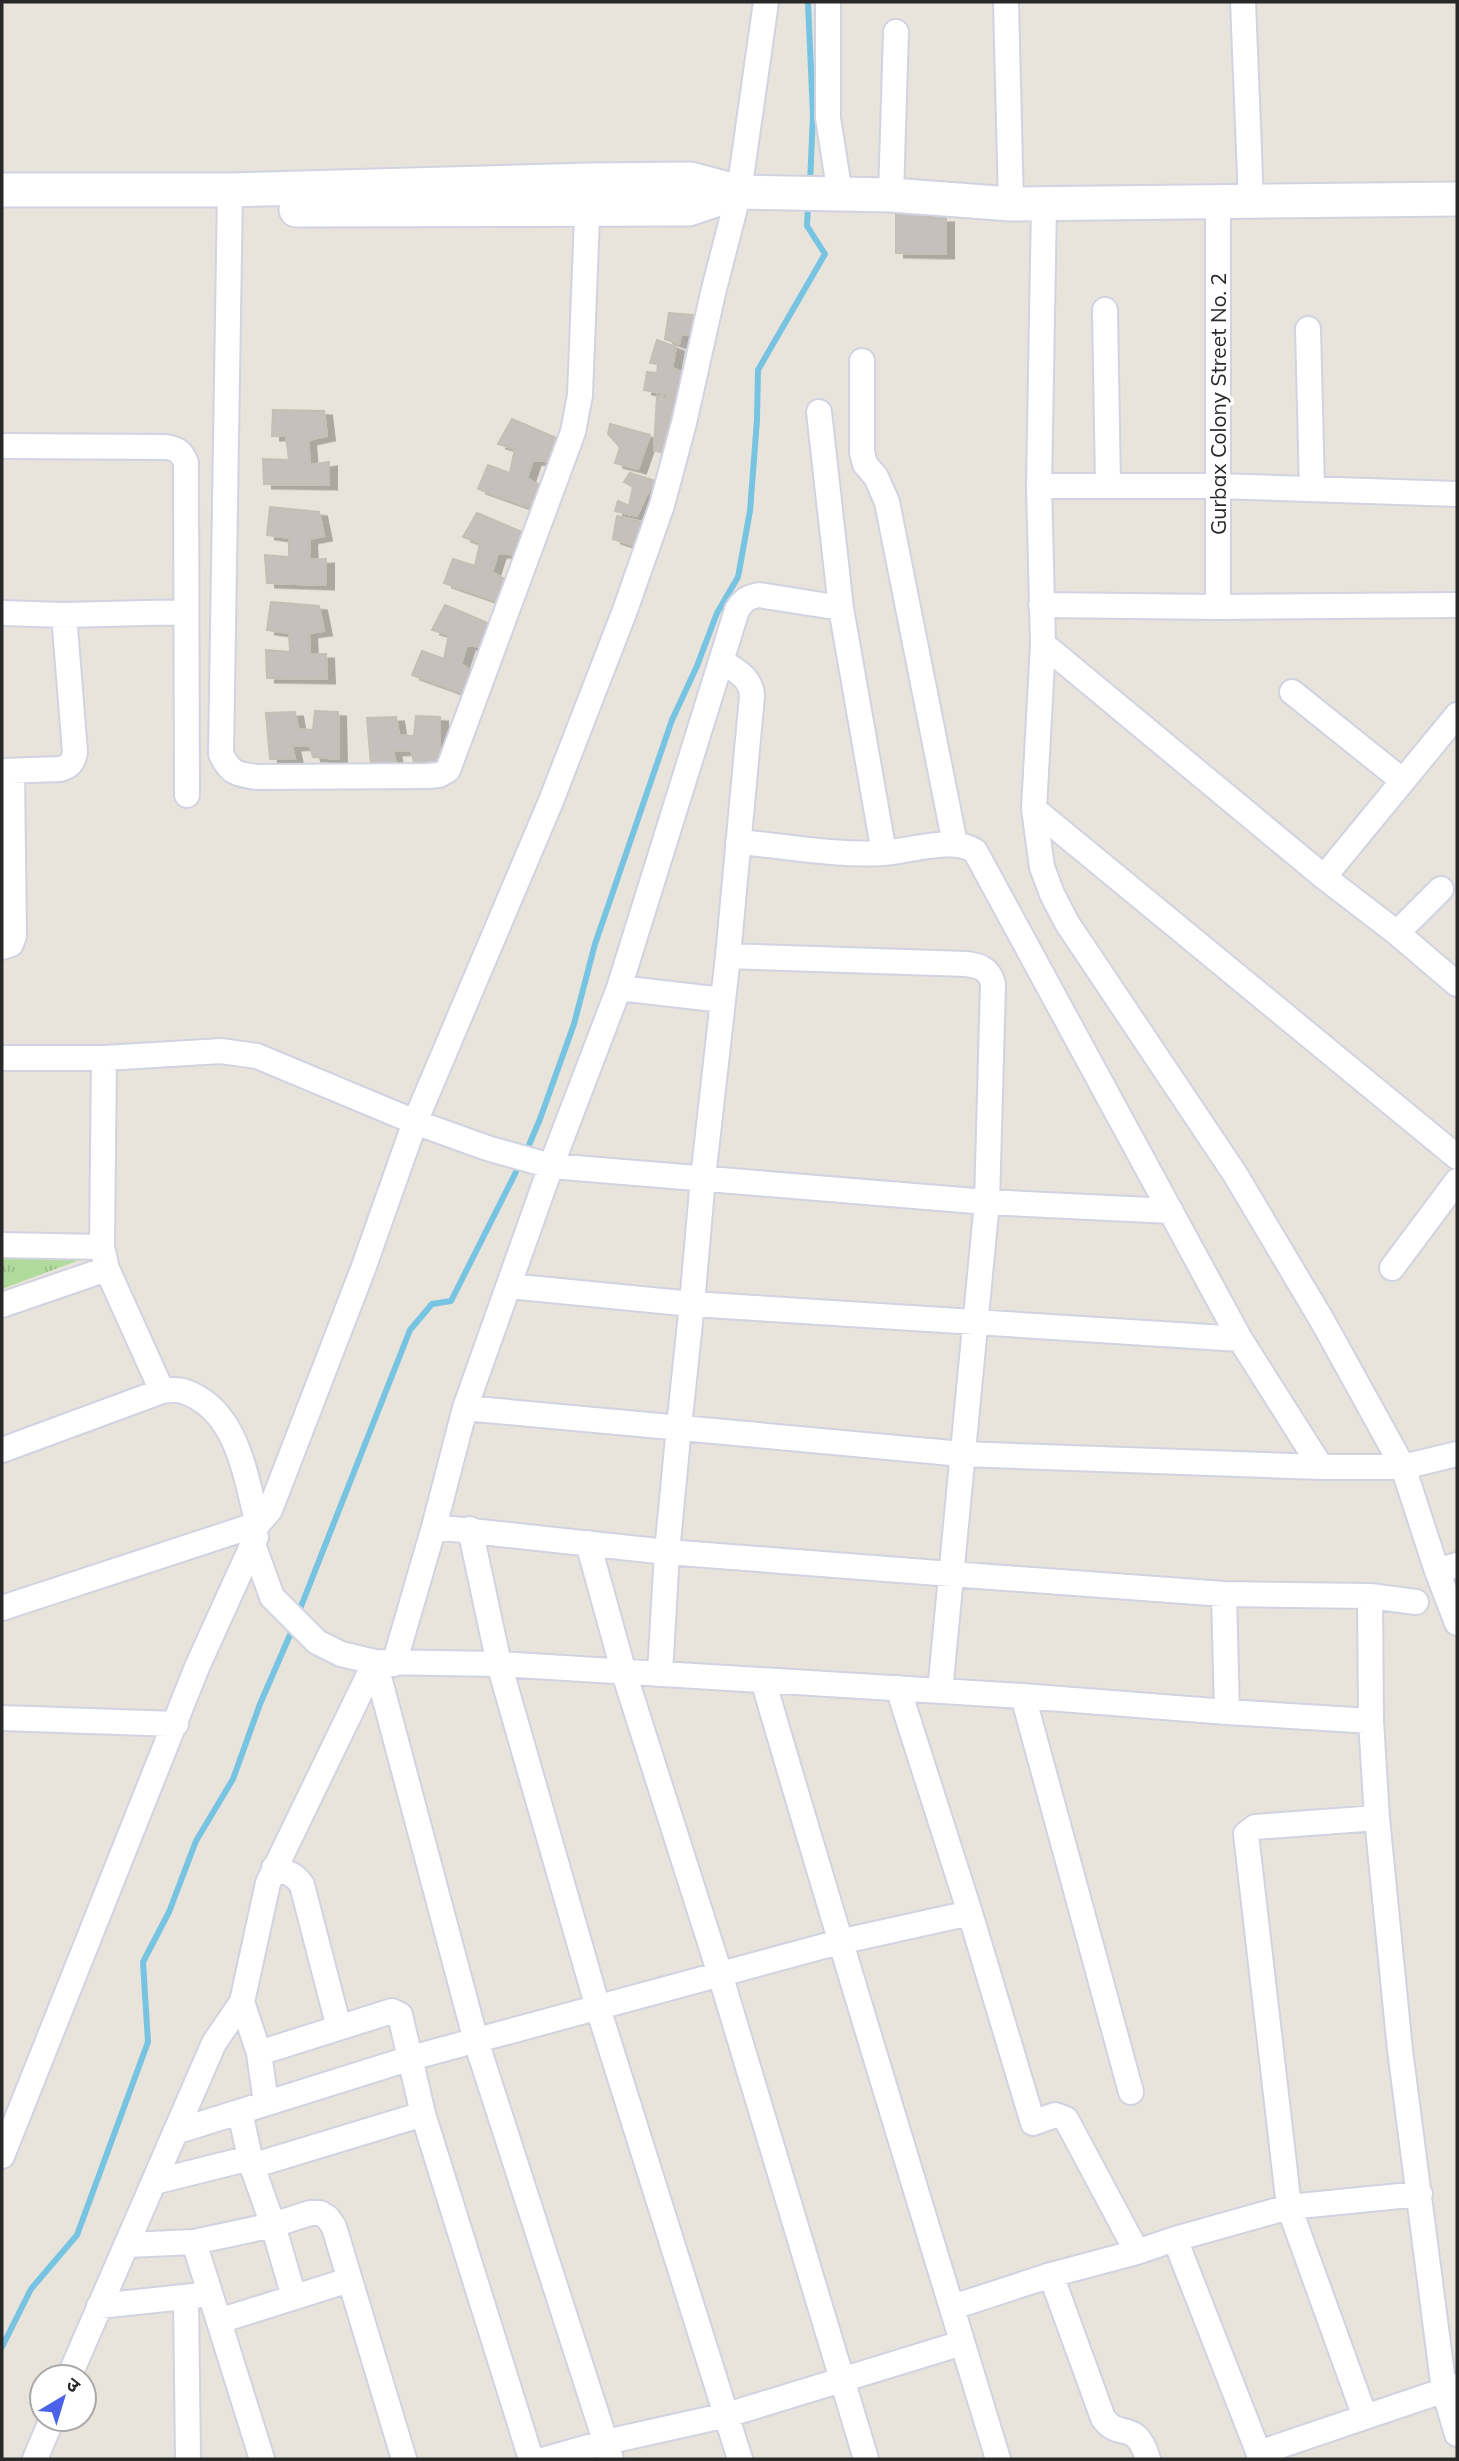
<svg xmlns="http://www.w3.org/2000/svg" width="1459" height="2461" font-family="Mulish,'Noto Sans Devanagari',sans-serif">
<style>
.park{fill:url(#park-tufts)}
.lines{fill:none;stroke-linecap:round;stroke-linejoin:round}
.stream{stroke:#77c3e2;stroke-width:6}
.building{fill:#c5c0bb;stroke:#c4bfb5;stroke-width:2;filter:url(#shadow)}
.street-casing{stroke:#d1d3e0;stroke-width:28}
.secondary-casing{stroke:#d1d3e0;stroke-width:37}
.street{stroke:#fff;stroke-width:24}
.secondary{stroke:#fff;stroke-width:33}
.labels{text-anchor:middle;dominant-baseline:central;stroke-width:7;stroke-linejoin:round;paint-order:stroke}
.street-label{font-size:21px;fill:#282828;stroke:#fff}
</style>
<defs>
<pattern id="park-tufts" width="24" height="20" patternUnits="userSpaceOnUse" patternTransform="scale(1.75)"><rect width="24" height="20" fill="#b0db9c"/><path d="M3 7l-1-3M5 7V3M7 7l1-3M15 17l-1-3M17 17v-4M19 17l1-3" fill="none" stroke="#97bc86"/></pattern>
<filter id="shadow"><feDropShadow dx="8" dy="4.5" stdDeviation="0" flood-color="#0004"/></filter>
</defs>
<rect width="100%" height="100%" fill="#e9e4db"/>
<path class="park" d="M2 1254 93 1255 2 1289Z"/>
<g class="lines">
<path class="stream" d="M808 2 813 115 810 183
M526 1152 540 1119 574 1024 595 944 672 720 697 666 717 613 738 577 750 511 757 420 758 370 825 254 807 226 808 205
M298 1614 410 1330 432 1304 451 1301 521 1162
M2 2347 31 2289 77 2235 148 2042 143 1962 169 1912 196 1841 233 1779 260 1704 293 1628"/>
</g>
<path class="building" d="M896 206H927V218H946V254L896 253Z
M669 313 704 316 701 333 681 335 679 344 665 339Z
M657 340 676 347 672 368 685 374 682 397 644 390 647 372 657 373 658 364 650 363Z
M657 396 679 399 672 456 654 450Z
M273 410 324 411 327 436 308 440 310 465 329 462V485L264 484 263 459 289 460 286 436H272Z
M512 419 561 440 554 462 533 460 527 478 545 490 537 510 478 489 488 465 510 473 515 449 498 444Z
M610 424 650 435 638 469 615 463 620 447 608 434Z
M630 473 656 481 646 496 637 516 615 511 618 501 629 506 633 487 624 482Z
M270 507 319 512 324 536 309 539 310 560 326 559V585L267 583 265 555 289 557V538L267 535Z
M477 513 527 534 519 555 498 553 492 572 511 583 502 603 444 583 453 559 475 566 480 543 463 537Z
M617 516 645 523 638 547 613 539Z
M271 602 319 606 324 631 309 633 310 654H326L327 679 267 678 266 650 290 652 289 633 267 630Z
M445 605 495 626 488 648 467 645 461 664 479 676 471 696 412 675 422 651 444 659 449 635 432 630Z
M315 711 338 712 339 759 313 757 310 745 292 746 295 759H270L266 713 295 712 298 729 313 730Z
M416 716 440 717V764L414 762 411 750 393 751 396 764 371 765 367 718 396 717 399 735 414 736Z"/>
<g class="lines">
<defs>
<path id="street" d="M828 2V118L840 194
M1006 2 1011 204
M1243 2 1251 201
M230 190 221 754C230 773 236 774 256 777L427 776 439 775 448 770 573 432 580 395 588 193
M891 195 896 32
M1044 204 1039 486 1043 644 1034 809 1042 867 1052 894 1067 923 1235 1174 1323 1322 1403 1467 1457 1454
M1105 310 1108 486
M1308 329 1312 489
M862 361V452L865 464 876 477 887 502 955 844
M819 412 841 608 884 853
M2 446 166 447C178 449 182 452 186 463L187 795
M1039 486H1217L1457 494
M1041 605 1218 607 1457 605
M1218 607V201
M2 613 64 615 186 612
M1043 644 1324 877 1397 933 1457 984
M1292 692 1403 781
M2 771 60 769C70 766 73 763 75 752L64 615
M1034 809 1457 1157
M738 842C786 846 836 856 884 853 909 851 954 836 975 851L1240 1339 1321 1467
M1324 877 1457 715
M1397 933 1441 889
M2 947 11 944 14 936 12 771
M728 956 967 964C981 966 989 969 993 984L987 1202 940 1691
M619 988 723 1000
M2 1058H104L221 1051 257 1056 415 1122 487 1148 551 1166 987 1202 1171 1211
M104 1058 102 1247 107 1269 162 1391
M2 1245 102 1247
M1392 1268 1457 1181
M509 1286 692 1304 1240 1339
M2 1305 107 1269
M465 1408 962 1454 1321 1467H1403L1437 1571 1457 1623
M2 1450 162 1391C169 1390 177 1389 183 1391 238 1409 245 1476 258 1524
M434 1527 667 1552 951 1574 1224 1594 1370 1596 1416 1602
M470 1529 499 1664 598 2008 740 2459
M588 1543 624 1673 720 1974 866 2459
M253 1544 272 1597 317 1642 341 1654 375 1662 499 1664 1023 1696 1227 1712 1371 1721 1377 1818 1400 2050 1444 2390 1457 2434
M1437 1571 1457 1565
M1224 1594 1227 1712
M1370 1596 1371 1721
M2 1608 258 1524 270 1510 363 1269 415 1122 551 801 624 613 662 505 684 423 713 293 739 192 766 2
M375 1662 476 2041 611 2459
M394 1664 434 1527 465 1408 551 1166 619 988 737 610C743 600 748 597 759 595L841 608
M660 1674 667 1552 679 1427 692 1304 703 1178 728 956 752 696C751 677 735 670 721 661
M763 1680C839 1941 919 2200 998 2459
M898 1688 970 1913 1033 2123 1055 2115 1066 2119 1137 2252 1175 2239 1261 2459
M1023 1696 1131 2092
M2 1718 176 1724
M1377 1818 1255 1827 1246 1834 1289 2207 1365 2417 1457 2386
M274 1868C286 1872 295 1874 302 1885L339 2028
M242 2002 259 2053 266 2103
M259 2053 392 2011 400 2015 423 2114
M240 2112 250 2158
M175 2132 411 2058 839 1942 970 1913
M2 2156 197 1667 256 1537
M252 2166 273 2225 294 2297
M154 2182 250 2158 252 2166 423 2114 531 2459
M1175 2239 1289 2207 1420 2194
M194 2242 262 2459
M128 2245 194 2242 273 2225 310 2213H320L328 2218 334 2227 404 2459
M1051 2275 1103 2418C1120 2442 1135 2417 1148 2459
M186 2297 188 2459
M99 2306 202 2295
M953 2307 1051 2275 1137 2252
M219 2321 349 2280
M69 2377 214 2043 242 2002 268 1883 375 1662
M1259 2453 1365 2417
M35 2459 52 2419
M546 2459 606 2442 727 2415 962 2343"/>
<path id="secondary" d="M2 190H230L588 180 690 179 739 192 891 195 1011 204 1457 199
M296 210 689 209 739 192"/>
</defs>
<use href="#street" class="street-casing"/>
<use href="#secondary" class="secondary-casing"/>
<use href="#street" class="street"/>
<use href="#secondary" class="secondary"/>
</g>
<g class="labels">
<g class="street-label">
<text transform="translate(1218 404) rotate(-90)">Gurbax Colony Street No. 2</text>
</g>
</g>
<rect width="1459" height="2461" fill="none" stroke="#282828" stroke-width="7"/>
<g transform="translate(63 2398) rotate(38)"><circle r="33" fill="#ffffff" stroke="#a9a9a9" stroke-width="2"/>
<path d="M0-5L12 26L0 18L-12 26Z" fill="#4a63e8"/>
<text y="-10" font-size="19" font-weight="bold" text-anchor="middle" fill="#282828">उ</text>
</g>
</svg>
